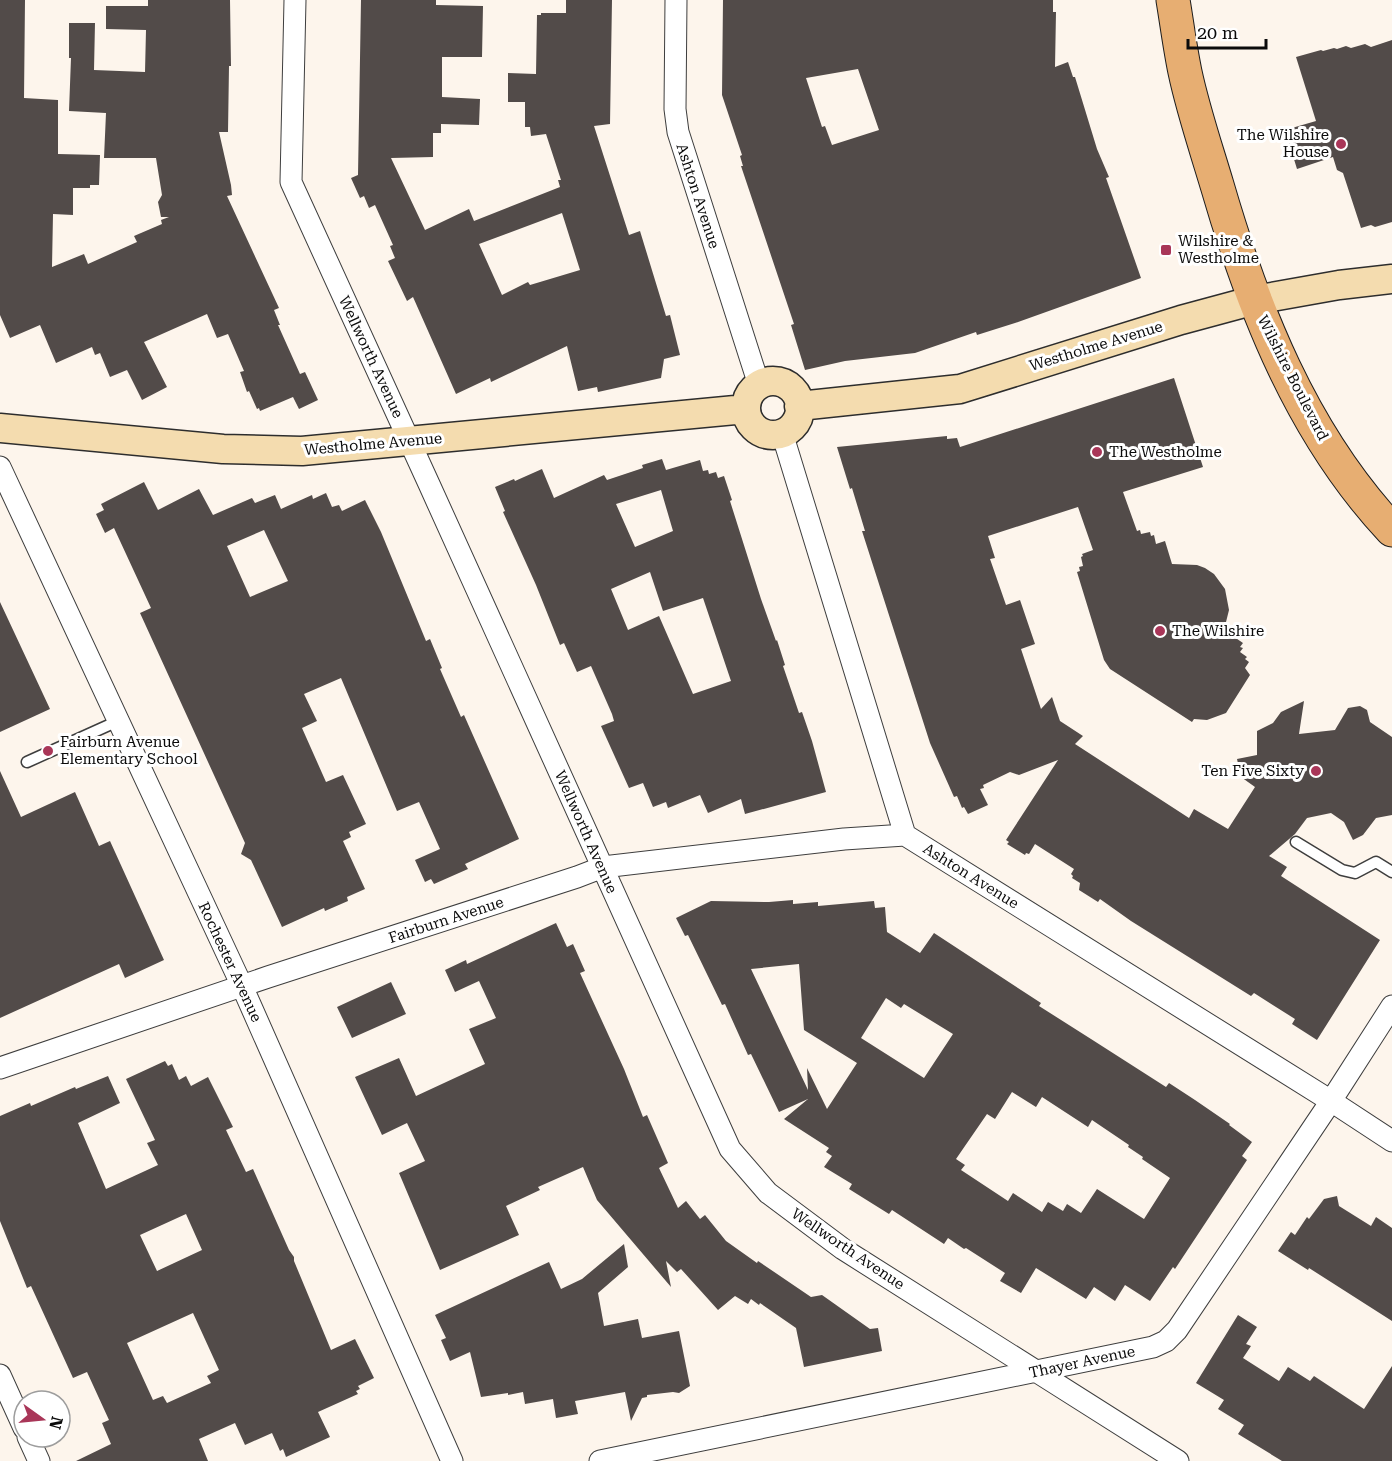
<svg xmlns="http://www.w3.org/2000/svg" width="1392" height="1461" font-family="'Roboto Serif',serif">
<style>
.building{fill:#524b49;fill-rule:evenodd}
.lines{fill:none;stroke-linecap:round;stroke-linejoin:round}
.lane-casing{stroke:#3e3e3e;stroke-width:13}
.street-casing{stroke:#3e3e3e;stroke-width:23}
.secondary-casing{stroke:#2d2d2d;stroke-width:31}
.primary-casing{stroke:#1c1c1c;stroke-width:35}
.lane{stroke:#fff;stroke-width:10}
.street{stroke:#fff;stroke-width:21}
.secondary{stroke:#f4dcaf;stroke-width:28}
.primary{stroke:#e7ae72;stroke-width:33}
.poi-dot{fill:#a93658;stroke:#fff;stroke-width:2}
.labels{text-anchor:middle;dominant-baseline:central;stroke-width:6;stroke-linejoin:round;paint-order:stroke}
.poi-label{font-size:15px;fill:#0b0b0b;stroke:#fff;text-anchor:start}
.street-label{font-size:15px;fill:#0b0b0b;stroke:#fff}
</style>
<rect width="100%" height="100%" fill="#fdf5ec"/>
<path class="building" d="M0 0H25L24 98 58 100V154L100 155 99 185H90V188H73V215L53 214 52 267 84 254 88 264 137 242 134 236 162 224 161 220 169 217H161L158 202 162 195 156 158H104L106 113 69 111 71 58H69V23H95L94 70 145 72 146 30 106 29V6H148V0H230L231 66H229L228 132H219L231 185 232 195 227 196 279 308 274 310 280 325H278L300 374 305 372 318 400 299 409 293 397 260 411 259 408 257 409 249 391 247 392 240 372 244 371 228 334 217 338 207 314 144 342 167 387 142 400 127 370 110 377 100 353 95 355 92 347 56 363 40 325 10 338 0 315Z
M361 0H436V5L483 6 482 57H442V97L480 99 479 125 441 124V133H433V157L391 158 425 230 469 209 474 221 560 187 558 180H561L546 134 531 136 530 127H525V102H508V73L536 74 537 15H541V13H566V0H612L610 124 594 126 629 235 640 231 666 316 670 315 680 355 664 359 661 378 598 392 597 387 578 391 567 346 491 382 490 378 456 394 413 297 407 301 388 261 395 258 390 246 393 245 375 205 369 208 364 196 360 198 351 178 358 175ZM562 213 580 270 530 285 528 282 502 295 479 244Z
M723 0H1053V12H1056L1055 67 1068 62 1073 77H1075L1097 149 1109 177 1106 178 1141 278 1015 323 977 335 976 332 915 353 845 361 805 370 791 325 794 324 741 166H743L740 156 742 155 722 95ZM858 69 879 130 832 145 825 126 822 127 806 78Z
M1392 40V222L1375 227 1371 225 1361 228 1343 173 1337 170 1333 157 1297 169 1285 130 1316 121 1296 57 1321 50 1323 51 1334 48 1337 49 1346 46 1351 48 1365 44 1371 47Z
M1174 378 1203 467 1123 492 1137 531 1140 530 1141 534 1150 532 1151 536 1154 535 1156 544 1165 541 1172 564 1197 565 1205 568 1214 574 1225 589 1229 610 1224 630 1243 643 1240 647 1243 648 1240 652 1247 657 1245 659 1249 662 1245 668 1250 675 1226 713 1207 720 1194 719 1192 722 1110 669 1104 660 1077 572 1080 571 1079 567 1083 566 1081 557 1083 556 1082 554 1093 550 1078 507 988 536 995 558 990 559 1006 605 1020 600 1035 644 1021 649 1041 709 1052 697 1060 721 1083 736 1075 744 1189 818 1194 809 1228 829 1255 787 1241 777 1237 759 1257 755V731L1273 723 1281 712 1304 701 1299 734 1335 730 1348 708 1360 706 1367 710 1370 722 1392 737V815L1376 818 1363 835 1353 840 1344 822 1331 813 1307 818 1295 834 1269 856 1287 867 1281 876 1380 940 1317 1040 1292 1024 1295 1019 1254 993 1251 996 1131 921 1100 899 1098 902 1079 890 1080 883 1072 878 1073 876 1071 874 1074 869 1035 844 1029 854 1026 853 1025 855 1007 844 1009 842 1006 840 1058 760 1019 775 1010 772 983 785 984 788 980 789 988 805 968 814 964 807 962 808 957 796 954 797 930 743 862 531H865L852 488 850 489 837 447 947 436V439L957 438 960 447Z
M662 459 666 470 700 460 703 471 708 470 709 474 716 472 718 478 724 476 732 500 730 501 761 599 776 641 777 640 785 665 783 666 799 713 802 712 812 741 826 792 745 814 741 799 708 813 700 795 668 808 666 802 653 807 643 783 629 788 601 726 614 721 612 714 591 666 577 672 564 643 560 645 536 585 503 512 505 511 495 487 514 479 515 481 542 469 554 498 604 475 607 480 643 468 642 465ZM661 490 673 531 635 547 616 504ZM650 572 663 611 703 598 731 681 693 694 659 616 628 630 611 589Z
M144 482 158 510 199 489 213 515 252 498 255 503 275 495 281 509 312 495 313 499 326 493 332 507 339 505 342 511 365 500 381 532 426 641 430 639 442 668 440 669 461 717 464 715 519 839 465 864 468 869 434 884 431 879 425 882 415 860 440 849 419 802 397 811 341 678 304 694 317 721 302 728 326 782 343 775 366 824 349 832 351 837 343 841 365 889 347 897 348 901 325 911 324 908 282 927 251 860 241 854 245 843 140 613 151 608 114 528 105 533 96 514 104 510 101 504ZM264 530 288 581 250 597 227 546Z
M0 602 50 709 0 732Z
M0 771 21 817 75 792 99 846 110 841 164 960 125 978 119 964 0 1018Z
M793 900V904L818 902V906L874 901 875 908 885 907 887 932 920 953 934 933 1041 1003 1039 1006 1091 1039 1166 1087 1169 1083 1195 1100 1230 1124 1229 1125 1252 1142 1242 1156 1247 1160 1175 1269 1173 1267 1150 1301 1125 1285 1115 1301 1094 1287 1086 1299 1036 1268 1021 1293 1000 1281 1005 1273 966 1248 964 1249 948 1238 944 1244 892 1210 889 1214 849 1189 852 1184 824 1167 832 1156 826 1152 829 1148 784 1119 808 1099 779 1112 751 1054 748 1055 725 1004 722 1005 688 935 685 936 676 918 711 901 769 902ZM799 964 804 1030 857 1063 827 1109 807 1068 808 1090 751 969ZM886 998 901 1008 904 1004 953 1034 924 1078 861 1038ZM1012 1092 1036 1107 1042 1097 1088 1127 1092 1120 1129 1145 1128 1147 1143 1157 1142 1159 1170 1178 1144 1219 1097 1189 1081 1213 1067 1204 1063 1211 1048 1202 1042 1212 1013 1193 1008 1201 961 1170 965 1165 956 1159 987 1114 995 1119Z
M556 923 567 947 573 944 585 971 580 973 624 1069 643 1117 647 1115 668 1163 659 1168 678 1208 686 1201 700 1219 705 1215 726 1241 757 1263 758 1261 811 1297 822 1295 870 1329 878 1328 882 1351 804 1367 796 1328 760 1303 759 1305 751 1299 748 1304 735 1296 718 1310 681 1269 677 1272 666 1261 671 1287 597 1200 583 1167 538 1187 540 1190 506 1206 519 1235 440 1270 399 1173 425 1161 407 1123 382 1135 355 1077 399 1058 416 1096 485 1064 469 1029 496 1018 479 981 455 992 445 970 466 960 467 964Z
M391 982 406 1014 352 1038 337 1007Z
M165 1061 168 1066 172 1064 179 1080 186 1076 191 1086 208 1077 233 1127 226 1130 246 1172 253 1169 289 1250 294 1257V1261L331 1350 355 1339 374 1378 358 1386 360 1389 356 1391 358 1394 318 1412 330 1437 286 1457 283 1449 280 1451 272 1433 245 1445 235 1423 199 1439 208 1461H76L111 1444 102 1423 109 1420 87 1372 73 1378 31 1286 27 1288 0 1221V1116L30 1103 31 1106 75 1087 76 1089 108 1076 120 1103 78 1123 106 1189 158 1165 147 1143 155 1140 126 1079ZM186 1214 202 1250 157 1271 140 1235ZM193 1313 219 1370 207 1376 211 1383 167 1403 163 1396 153 1400 127 1343Z
M1337 1196 1339 1206 1371 1226 1376 1217 1392 1228V1321L1309 1268 1308 1270 1278 1251 1291 1232 1295 1235 1307 1217 1309 1219 1324 1199Z
M624 1244 628 1267 598 1293 604 1326 638 1319 642 1338 679 1331 690 1386 679 1393 673 1392 647 1395V1397L642 1398 631 1421 625 1392 575 1401 578 1414 556 1418 553 1399 525 1404 523 1392 508 1395V1393L481 1397 470 1352 450 1361 441 1340 446 1338 435 1315 549 1262 561 1289 582 1279Z
M1238 1315 1257 1327 1246 1344 1251 1346 1243 1358 1279 1381 1288 1367 1310 1381 1314 1376 1364 1409 1392 1366V1461H1282L1238 1434 1244 1425 1218 1409 1224 1400 1196 1383Z"/>
<g class="lines">
<defs>
<path id="lane" d="M27 762 118 721
M1296 842 1342 870 1355 873 1376 862 1392 872"/>
<path id="street" d="M295 0 291 182 429 484 730 1149 768 1193 843 1249 1178 1461
M676 0 675 109 678 132 759 385
M782 433 905 835 1331 1101 1392 1141
M0 467 242 986 452 1461
M0 1068 268 977 577 877 603 867 844 839 905 835
M0 1375 24 1428
M28 1437 39 1461
M600 1461 1153 1347 1166 1341 1177 1330 1331 1101 1392 1006"/>
<path id="secondary" d="M746 408a27 27 0 1 1 54 0a27 27 0 1 1-54 0Z
M799 406 960 389 1181 320 1255 300 1339 285 1392 279
M0 428 223 449 302 451 746 409"/>
<path id="primary" d="M1173 0C1177 24 1180 48 1185 72 1193 110 1206 148 1217 185 1253 309 1302 434 1392 530"/>
</defs>
<use href="#lane" class="lane-casing"/>
<use href="#street" class="street-casing"/>
<use href="#secondary" class="secondary-casing"/>
<use href="#primary" class="primary-casing"/>
<use href="#lane" class="lane"/>
<use href="#street" class="street"/>
<use href="#secondary" class="secondary"/>
<use href="#primary" class="primary"/>
</g>
<g class="poi-dot">
<circle cx="1341" cy="144" r="6"/>
<rect x="1160" y="244" width="12" height="12" rx="3"/>
<circle cx="1097" cy="452" r="6"/>
<circle cx="1160" cy="631" r="6"/>
<circle cx="48" cy="751" r="6"/>
<circle cx="1316" cy="771" r="6"/>
</g>
<g class="labels">
<g class="poi-label">
<text x="1329" y="135" text-anchor="end">The Wilshire<tspan x="1329" dy="17">House</tspan></text>
<text x="1178" y="241">Wilshire &amp;<tspan x="1178" dy="17">Westholme</tspan></text>
<text x="1109" y="452">The Westholme</text>
<text x="1172" y="631">The Wilshire</text>
<text x="60" y="742">Fairburn Avenue<tspan x="60" dy="17">Elementary School</tspan></text>
<text x="1304" y="771" text-anchor="end">Ten Five Sixty</text>
</g>
<g class="street-label">
<text transform="translate(698 196) rotate(72)">Ashton Avenue</text>
<text transform="translate(1096 346) rotate(-17)">Westholme Avenue</text>
<text transform="translate(371 357) rotate(65)">Wellworth Avenue</text>
<text transform="translate(1293 378) rotate(63)">Wilshire Boulevard</text>
<text transform="translate(373 444) rotate(-5)">Westholme Avenue</text>
<text transform="translate(586 832) rotate(66)">Wellworth Avenue</text>
<text transform="translate(971 876) rotate(32)">Ashton Avenue</text>
<text transform="translate(446 920) rotate(-18)">Fairburn Avenue</text>
<text transform="translate(230 962) rotate(65)">Rochester Avenue</text>
<text transform="translate(848 1249) rotate(34)">Wellworth Avenue</text>
<text transform="translate(1082 1362) rotate(-12)">Thayer Avenue</text>
</g>
</g>
<g transform="translate(42 1419) rotate(105)"><circle r="28" fill="#ffffff" stroke="#9d9d9d" stroke-width="1.5"/>
<path d="M0-4.5L10 22L0 15L-10 22Z" fill="#a93658"/>
<text y="-9" font-size="16" font-weight="bold" text-anchor="middle" fill="#0b0b0b">N</text>
</g>
<path d="M1188 39v9h78v-9" fill="none" stroke="#0b0b0b" stroke-width="3"/>
<text x="1197" y="39" font-size="18" fill="#0b0b0b" stroke="#ffffff" stroke-width="4.5" paint-order="stroke">20 m</text>
</svg>
